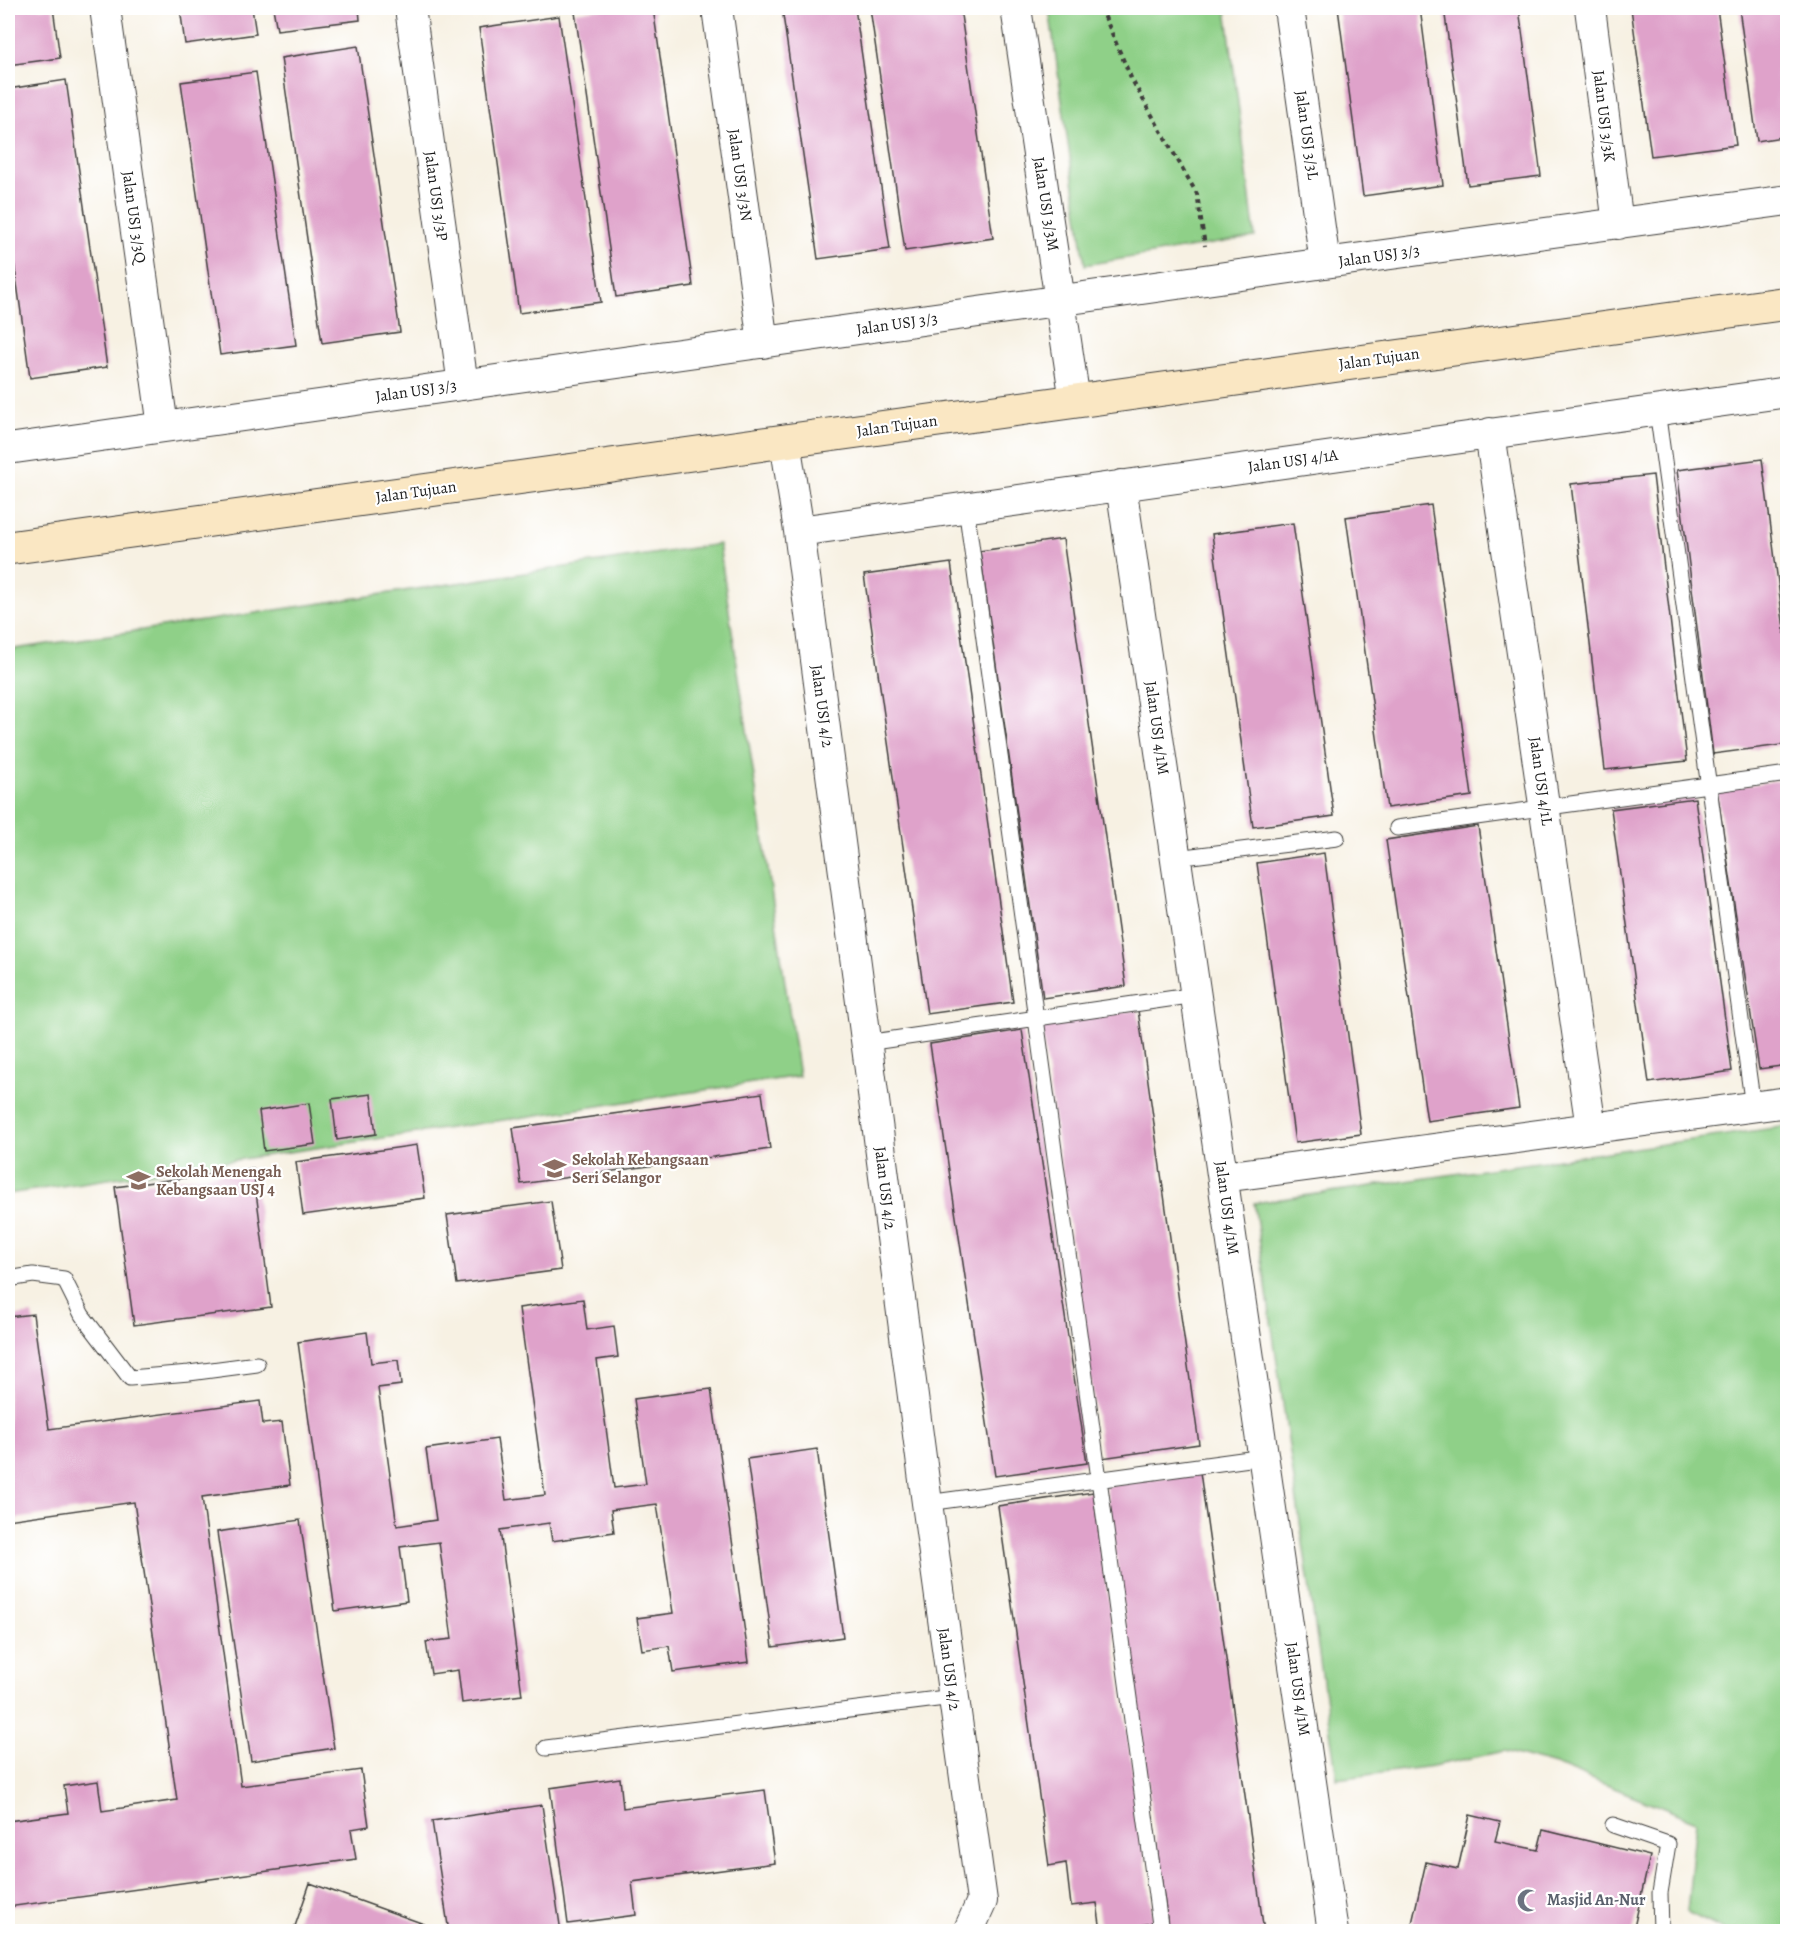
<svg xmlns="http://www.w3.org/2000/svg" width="1795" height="1939" font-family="Alegreya,serif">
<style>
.green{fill:#8fd088;stroke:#567652;stroke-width:1.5}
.building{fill:#dfa2ca}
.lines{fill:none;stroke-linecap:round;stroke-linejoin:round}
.lane-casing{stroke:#3d3c3a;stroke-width:17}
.street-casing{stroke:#3d3c3a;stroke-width:32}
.secondary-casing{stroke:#3d3c3a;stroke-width:35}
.path{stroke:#3d3c3a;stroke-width:4;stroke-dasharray:4.5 4.5;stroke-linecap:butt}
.lane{stroke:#fff;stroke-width:15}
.street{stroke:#fff;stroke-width:30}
.secondary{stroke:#fae7c3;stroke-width:33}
.labels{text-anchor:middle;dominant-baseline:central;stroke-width:4.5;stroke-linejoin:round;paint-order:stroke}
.street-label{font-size:16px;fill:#1c1c1c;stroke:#fff}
.education-label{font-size:16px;font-weight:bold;fill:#785e54;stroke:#fff;text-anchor:start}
.worship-label{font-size:16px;font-weight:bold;fill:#5b616d;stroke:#fff;text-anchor:start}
</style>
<rect width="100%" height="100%" fill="#fff"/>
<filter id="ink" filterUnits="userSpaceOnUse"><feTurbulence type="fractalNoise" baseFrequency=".0167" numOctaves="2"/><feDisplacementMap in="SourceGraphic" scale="12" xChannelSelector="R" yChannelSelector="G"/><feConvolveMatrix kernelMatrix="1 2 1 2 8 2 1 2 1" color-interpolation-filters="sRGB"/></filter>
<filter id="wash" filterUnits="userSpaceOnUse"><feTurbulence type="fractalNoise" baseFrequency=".008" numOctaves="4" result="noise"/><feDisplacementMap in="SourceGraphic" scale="24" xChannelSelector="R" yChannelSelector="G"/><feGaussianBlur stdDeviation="1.35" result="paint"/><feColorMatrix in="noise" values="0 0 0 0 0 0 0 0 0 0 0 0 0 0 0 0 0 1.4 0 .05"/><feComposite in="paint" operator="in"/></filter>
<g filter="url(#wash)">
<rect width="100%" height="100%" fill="#f7f1e3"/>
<path class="green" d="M1049 8H1226L1255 237 1085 265Z
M719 544 799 1076 8 1194V650Z
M1787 1126V1931H1726L1687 1912 1696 1821 1562 1767 1504 1751 1433 1766 1337 1779 1254 1203Z"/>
<g id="blocks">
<path class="building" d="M8 8H53L60 58 8 65Z
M180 8H252L256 34 185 44Z
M273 8H359L360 20 277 30Z
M604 8H653L693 286 616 297 575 12Z
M782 8H855L890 249 818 259Z
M870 8H960L993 238 905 251Z
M1338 8H1420L1443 185 1363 196Z
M1444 8H1519L1541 176 1468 185Z
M1631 8H1717L1736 145 1651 156Z
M1739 8H1788V136L1757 141Z
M559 16 601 302 519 313 479 28Z
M358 46 400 332 322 343 281 58Z
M256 72 296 345 220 355 181 82Z
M66 80 107 367 30 378 8 218V89Z
M1762 459 1788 660V744L1713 754 1677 470Z
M1653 475 1687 761 1605 770 1571 484Z
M1431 505 1472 796 1387 808 1346 517Z
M1293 523 1334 816 1253 827 1212 534Z
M1063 539 1126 986 1043 998 980 551Z
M951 563 1013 1002 927 1014 864 575Z
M1788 779V1065L1759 1069 1717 790Z
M1695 798 1732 1071 1649 1083 1611 809Z
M1478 826 1519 1108 1427 1121 1386 840Z
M1324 853 1361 1134 1295 1143 1257 863Z
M1138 1010 1199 1444 1102 1458 1041 1024Z
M1022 1030 1087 1463 995 1476 930 1044Z
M762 1093 770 1149 521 1184 513 1128Z
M371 1094 376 1134 337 1140 332 1099Z
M309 1103 315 1144 264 1151 259 1111Z
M417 1145 425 1198 303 1215 296 1162Z
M253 1169 271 1307 134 1325 115 1187Z
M551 1201 561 1270 457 1284 447 1215Z
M583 1299 587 1330 614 1326 618 1357 597 1360 614 1488 646 1484 634 1399 711 1389 749 1662 673 1672 669 1646 642 1650 637 1618 673 1613 657 1504 611 1510 614 1532 552 1541 549 1523 500 1530 522 1695 462 1703 458 1670 431 1674 426 1642 452 1639 439 1542 400 1547 407 1601 335 1611 298 1342 367 1332 371 1363 398 1360 401 1385 378 1388 397 1526 436 1520 426 1449 497 1439 506 1500 545 1495 519 1308Z
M33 1314 49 1429 260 1401 263 1424 282 1422 290 1485 202 1497 241 1786 361 1770 369 1826 351 1829 356 1859 8 1907V1821L68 1813 64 1786 98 1781 102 1811 177 1800 134 1502 8 1520V1317Z
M817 1449 843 1637 773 1647 747 1459Z
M1200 1472 1264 1932H1169L1106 1486Z
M1093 1492 1154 1923 1101 1931 1097 1903 1071 1906 1066 1863 1049 1866 998 1506Z
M300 1520 334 1748 251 1761 217 1532Z
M620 1778 623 1808 765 1790 775 1863 632 1882 636 1915 568 1924 550 1788Z
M542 1805 561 1932H449L432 1821Z
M1470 1815 1500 1822 1495 1841 1538 1850 1543 1830 1650 1856 1633 1932H1410L1426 1862 1458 1869Z
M310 1883 424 1924 422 1932H293Z"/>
</g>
</g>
<g filter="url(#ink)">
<use href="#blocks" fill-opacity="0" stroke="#3d3c3a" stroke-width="1.5"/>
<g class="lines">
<defs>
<path id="lane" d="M1657 410 1753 1107
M966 507 1161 1932
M1397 828 1788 774
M1176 858 1337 838
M866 1043 1196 995
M8 1279 33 1275 64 1279 82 1315 130 1378 189 1373 257 1364
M927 1503 1264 1457
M546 1748 953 1697
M1613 1825 1668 1844 1660 1893 1661 1932"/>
<path id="street" d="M105 8 163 427
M410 8 463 385
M717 8 763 343
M1016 8 1075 401
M1289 8 1325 263
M1590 8 1618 224
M1490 433 1591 1128
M785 441 799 531 927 1503 982 1901 968 1932
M8 449 1325 263 1788 200
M1121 485 1333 1932
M799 531 1788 392
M1223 1177 1788 1102"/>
<path id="secondary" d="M8 548 1788 303"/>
</defs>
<use href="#lane" class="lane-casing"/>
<use href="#street" class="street-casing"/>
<use href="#secondary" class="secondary-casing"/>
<path class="path" d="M1101 8 1132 80 1197 194 1205 246"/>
<use href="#lane" class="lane"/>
<use href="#street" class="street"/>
<use href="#secondary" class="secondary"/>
</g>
</g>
<defs>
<symbol id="school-bare" viewBox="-9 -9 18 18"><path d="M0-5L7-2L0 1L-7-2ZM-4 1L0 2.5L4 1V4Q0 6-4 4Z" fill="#8d6e63" stroke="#fff" stroke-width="2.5" paint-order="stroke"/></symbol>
<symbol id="mosque-bare" viewBox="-9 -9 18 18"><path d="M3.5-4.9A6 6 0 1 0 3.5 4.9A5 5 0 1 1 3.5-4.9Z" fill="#6b7280" stroke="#fff" stroke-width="2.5" paint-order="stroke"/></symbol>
</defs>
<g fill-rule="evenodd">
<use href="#school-bare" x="538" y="1152" width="33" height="33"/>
<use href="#school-bare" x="122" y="1164" width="33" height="33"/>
<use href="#mosque-bare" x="1512" y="1884" width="33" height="33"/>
</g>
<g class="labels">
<g class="street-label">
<text transform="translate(1604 116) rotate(83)">Jalan USJ 3/3K</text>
<text transform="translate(1307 135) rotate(82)">Jalan USJ 3/3L</text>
<text transform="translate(740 175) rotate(82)">Jalan USJ 3/3N</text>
<text transform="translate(436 196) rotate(82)">Jalan USJ 3/3P</text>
<text transform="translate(1046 204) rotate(81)">Jalan USJ 3/3M</text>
<text transform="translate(134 217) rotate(82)">Jalan USJ 3/3Q</text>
<text transform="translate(1379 256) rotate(-8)">Jalan USJ 3/3</text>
<text transform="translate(897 324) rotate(-8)">Jalan USJ 3/3</text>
<text transform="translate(1379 359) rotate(-8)">Jalan Tujuan</text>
<text transform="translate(416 391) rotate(-8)">Jalan USJ 3/3</text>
<text transform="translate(897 426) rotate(-8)">Jalan Tujuan</text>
<text transform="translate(1293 461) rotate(-8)">Jalan USJ 4/1A</text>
<text transform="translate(416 492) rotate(-8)">Jalan Tujuan</text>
<text transform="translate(822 706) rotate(82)">Jalan USJ 4/2</text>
<text transform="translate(1157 728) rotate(82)">Jalan USJ 4/1M</text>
<text transform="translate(1541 781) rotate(82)">Jalan USJ 4/1L</text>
<text transform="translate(885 1188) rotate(83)">Jalan USJ 4/2</text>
<text transform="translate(1227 1208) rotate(82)">Jalan USJ 4/1M</text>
<text transform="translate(949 1669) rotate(82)">Jalan USJ 4/2</text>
<text transform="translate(1298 1689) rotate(82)">Jalan USJ 4/1M</text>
</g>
<g class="education-label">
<text x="572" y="1160">Sekolah Kebangsaan<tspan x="572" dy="18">Seri Selangor</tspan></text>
<text x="156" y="1172">Sekolah Menengah<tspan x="156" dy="18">Kebangsaan USJ 4</tspan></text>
</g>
<g class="worship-label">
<text x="1547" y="1900">Masjid An-Nur</text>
</g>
</g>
<rect width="1795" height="1939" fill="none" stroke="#fff" stroke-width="30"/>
</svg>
